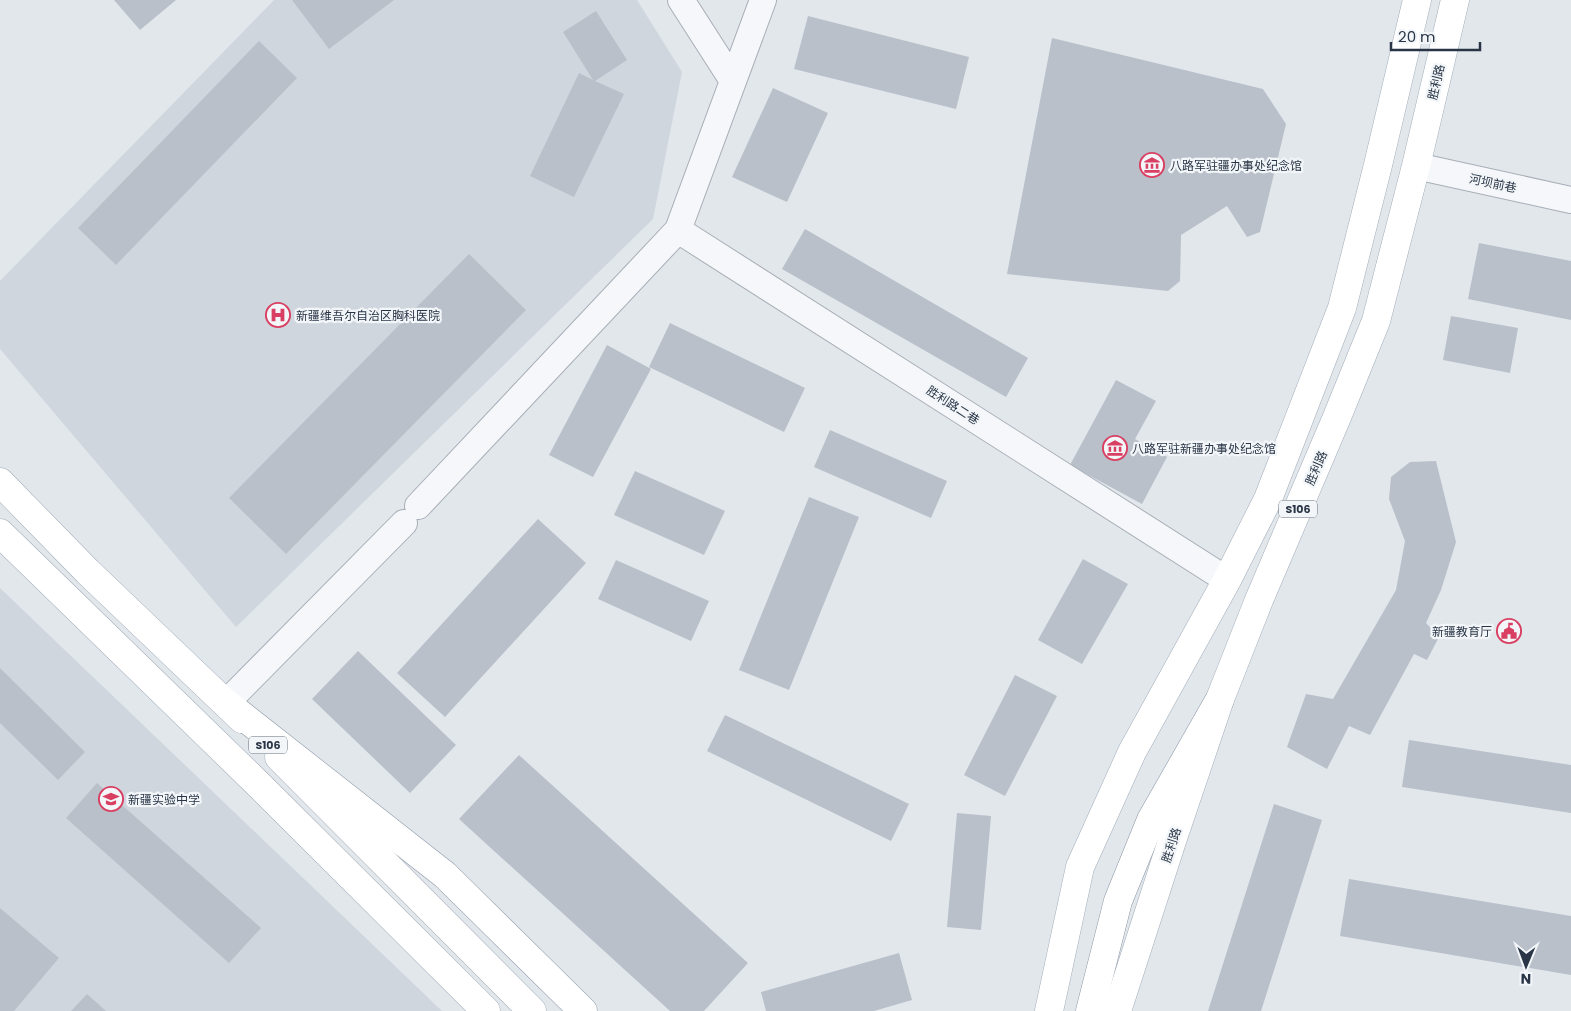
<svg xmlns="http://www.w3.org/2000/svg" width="1571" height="1011" font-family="Poppins,'Noto Sans SC',sans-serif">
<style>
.built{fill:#d0d6de}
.building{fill:#b9c0ca}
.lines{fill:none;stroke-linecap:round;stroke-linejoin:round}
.street-casing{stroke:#a7aeb7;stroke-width:28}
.primary-casing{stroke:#a1acb9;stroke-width:29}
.highway-casing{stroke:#8995a4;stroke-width:29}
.street{stroke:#f6f7fa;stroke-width:26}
.primary{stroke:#fff;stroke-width:28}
.highway{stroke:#fff;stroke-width:28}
.labels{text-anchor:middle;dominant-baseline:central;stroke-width:4.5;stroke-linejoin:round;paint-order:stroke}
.shield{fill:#f3f6f9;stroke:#666f7c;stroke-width:1}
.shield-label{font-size:11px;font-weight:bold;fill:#293546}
.street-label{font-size:12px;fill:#293546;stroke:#f3f6f9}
.poi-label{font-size:12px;fill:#293546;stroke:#f3f6f9;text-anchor:start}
</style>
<rect width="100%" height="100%" fill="#e2e7ec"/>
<path class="built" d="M274 0H637L682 72 653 219 236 627 0 349V281Z
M0 588 442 1011H0Z"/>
<path class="building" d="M114 0H176L140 30Z
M292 0H394L329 49Z
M596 11 627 60 595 81 624 94 574 197 530 176 579 73 593 80 563 32Z
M808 16 969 57 956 109 794 69Z
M1052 38 1263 89 1286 124 1260 232 1247 237 1227 206 1181 235 1180 281 1168 291 1007 274Z
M259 41 297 78 116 265 78 228Z
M773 88 828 113 787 202 732 177Z
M805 229 1028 358 1006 397 782 269Z
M1479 243 1571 261V320L1468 299Z
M469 254 526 310 286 554 229 498Z
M1451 316 1518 328 1510 373 1443 360Z
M670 323 805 388 784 432 649 367Z
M607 345 651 369 593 477 549 455Z
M1116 380 1156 401 1135 439 1167 457 1142 504 1070 465Z
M830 430 947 481 931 518 814 467Z
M1436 461 1456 542 1441 590 1426 623 1439 637 1427 660 1414 654 1370 735 1349 726 1327 769 1287 747 1306 694 1333 699 1396 590 1405 541 1389 499 1391 477 1410 462Z
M635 471 725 511 704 555 614 515Z
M809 497 859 517 789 690 739 670Z
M538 519 586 563 445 717 397 673Z
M1083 559 1128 584 1082 664 1038 640Z
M616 560 709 601 691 641 598 599Z
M358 651 456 745 410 793 312 699Z
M0 668 85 752 58 780 0 723Z
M1015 675 1057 696 1005 796 964 775Z
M725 715 909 804 891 841 707 751Z
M1409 740 1571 765V813L1402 787Z
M519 755 748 963 704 1011H670L459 819Z
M97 783 261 928 229 963 66 818Z
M1274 804 1322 820 1261 1011H1208Z
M957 813 991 816 981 930 947 927Z
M1349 879 1571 916V975L1340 936Z
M0 908 59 958 14 1011H0Z
M899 953 912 1000 874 1011H766L761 992Z
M87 994 106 1011H71Z"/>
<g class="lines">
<defs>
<path id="street" d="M681 0 733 81
M1416 166 1571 200
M678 230 1227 580
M418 506 678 230 763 0
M226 703 404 523"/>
<path id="primary" d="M0 482 88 572 242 719
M0 533 257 783 486 1011
M279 757 532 1011
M1049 1011 1080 867 1132 752 1227 580 1268 499 1342 308 1378 165 1417 0
M1117 1011 1172 841 1220 699 1259 600 1337 417 1376 321 1416 166 1455 0"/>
<path id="highway" d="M226 703 445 875 583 1011
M1090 1011 1118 901 1151 820 1220 699"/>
</defs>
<use href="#street" class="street-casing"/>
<use href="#primary" class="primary-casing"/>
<use href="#highway" class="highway-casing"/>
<use href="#street" class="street"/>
<use href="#primary" class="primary"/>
<use href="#highway" class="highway"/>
</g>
<defs>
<symbol id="museum-ring" viewBox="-11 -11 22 22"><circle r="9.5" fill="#f3f6f9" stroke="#d93f62" stroke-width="1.5"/><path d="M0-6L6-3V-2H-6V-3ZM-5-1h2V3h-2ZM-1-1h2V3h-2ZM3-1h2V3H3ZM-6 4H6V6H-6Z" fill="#d93f62"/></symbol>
<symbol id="hospital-ring" viewBox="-11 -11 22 22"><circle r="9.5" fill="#f3f6f9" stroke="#d93f62" stroke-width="1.5"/><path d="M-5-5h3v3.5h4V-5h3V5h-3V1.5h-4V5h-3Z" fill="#d93f62"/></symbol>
<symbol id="civic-ring" viewBox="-11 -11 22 22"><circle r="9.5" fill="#f3f6f9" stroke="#d93f62" stroke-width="1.5"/><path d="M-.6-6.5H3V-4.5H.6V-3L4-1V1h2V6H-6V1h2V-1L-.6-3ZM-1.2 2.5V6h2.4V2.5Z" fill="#d93f62"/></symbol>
<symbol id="school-ring" viewBox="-11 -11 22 22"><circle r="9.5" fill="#f3f6f9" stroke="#d93f62" stroke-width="1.5"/><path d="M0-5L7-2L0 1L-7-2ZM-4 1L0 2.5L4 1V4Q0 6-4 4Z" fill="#d93f62"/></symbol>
</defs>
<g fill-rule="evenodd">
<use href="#museum-ring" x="1138" y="151" width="28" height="28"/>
<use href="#hospital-ring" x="264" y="301" width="28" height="28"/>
<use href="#museum-ring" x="1101" y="434" width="28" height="28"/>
<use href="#civic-ring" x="1495" y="617" width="28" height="28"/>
<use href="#school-ring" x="97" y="785" width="28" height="28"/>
</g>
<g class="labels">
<g class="shield">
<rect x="1279" y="500.5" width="38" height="17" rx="4"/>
<rect x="249" y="736.5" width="38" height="17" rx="4"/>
</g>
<g class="shield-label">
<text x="1298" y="509">S106</text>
<text x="268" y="745">S106</text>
</g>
<g class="street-label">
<text transform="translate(1436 82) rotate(-77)">胜利路</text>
<text transform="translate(1493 183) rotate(12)">河坝前巷</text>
<text transform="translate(953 405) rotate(33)">胜利路二巷</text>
<text transform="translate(1316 468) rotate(-67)">胜利路</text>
<text transform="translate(1171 845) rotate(-72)">胜利路</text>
</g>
<g class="poi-label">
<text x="1170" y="165">八路军驻疆办事处纪念馆</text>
<text x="296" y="315">新疆维吾尔自治区胸科医院</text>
<text x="1132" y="448">八路军驻新疆办事处纪念馆</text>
<text x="1492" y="631" text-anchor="end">新疆教育厅</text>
<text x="128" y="799">新疆实验中学</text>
</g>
</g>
<g transform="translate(1526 966) rotate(181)" stroke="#f3f6f9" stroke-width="4" paint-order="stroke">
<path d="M0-4L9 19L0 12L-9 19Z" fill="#293546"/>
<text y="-8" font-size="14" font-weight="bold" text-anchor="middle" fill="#293546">N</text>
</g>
<path d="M1391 42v8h89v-8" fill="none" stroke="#293546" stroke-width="2.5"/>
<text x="1398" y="42" font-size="15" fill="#293546" stroke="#f3f6f9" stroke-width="4" paint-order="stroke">20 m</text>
</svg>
